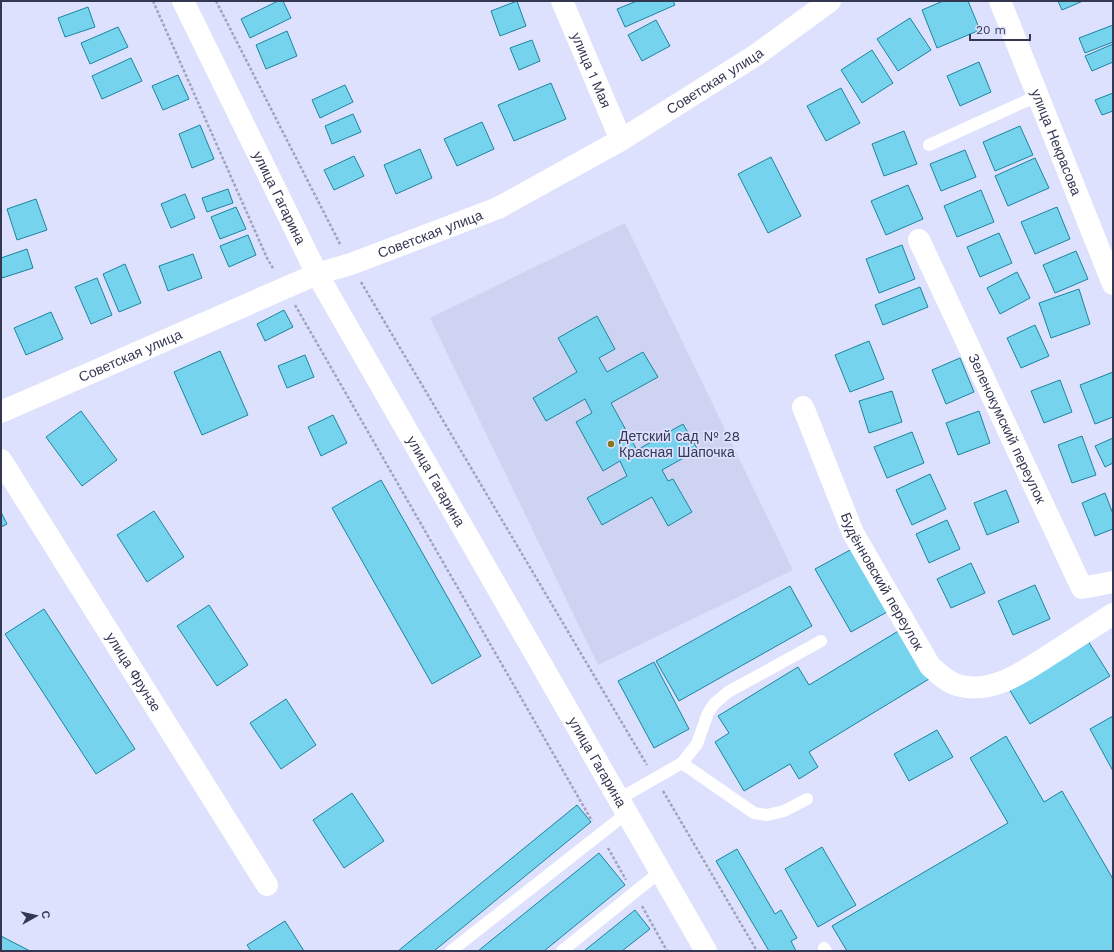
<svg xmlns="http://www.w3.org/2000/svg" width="1114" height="952" font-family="'Work Sans',sans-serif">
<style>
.built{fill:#ced3f1}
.building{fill:#76d3ee;stroke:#1c849e}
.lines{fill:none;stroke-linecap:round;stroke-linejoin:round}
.path{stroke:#9fa3bf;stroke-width:2.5;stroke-dasharray:3 2;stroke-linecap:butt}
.service{stroke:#fff;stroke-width:12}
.minor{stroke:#fff;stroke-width:22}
.tertiary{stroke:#fff;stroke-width:22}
.secondary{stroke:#fff;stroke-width:22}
.poi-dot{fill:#88781d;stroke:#dde1fd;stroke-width:1.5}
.labels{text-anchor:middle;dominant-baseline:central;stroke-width:3.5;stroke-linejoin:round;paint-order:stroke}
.street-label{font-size:14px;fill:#343752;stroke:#dde1fd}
.poi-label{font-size:14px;fill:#343752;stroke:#dde1fd;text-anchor:start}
</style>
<rect width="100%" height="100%" fill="#dde1fd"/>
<path class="built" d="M625 223 793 570 598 665 430 318Z"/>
<path class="building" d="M278 1H283L291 18 250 38 241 19Z
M517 1 526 26 500 36 491 11Z
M637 1H673L675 5 625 27 617 9Z
M943 1H968L980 30 937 48 922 10Z
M1058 1H1083L1062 10Z
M88 7 95 27 65 37 58 18Z
M910 18 931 50 898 71 877 39Z
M656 20 670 46 642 61 628 35Z
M1113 25V42L1085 53 1079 38Z
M118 27 128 47 90 64 81 43Z
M287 31 297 56 266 69 256 45Z
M532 40 540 61 519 70 510 48Z
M1113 44V62L1092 71 1085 56Z
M872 50 893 83 862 103 841 70Z
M131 58 142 81 102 99 92 76Z
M979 62 991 92 960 106 947 76Z
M178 75 189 99 163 110 152 86Z
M551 83 566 119 514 141 498 105Z
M345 85 353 102 320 118 312 100Z
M841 88 860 123 826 141 807 106Z
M1113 93V111L1102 115 1095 100Z
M353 114 361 132 332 144 325 126Z
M482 122 494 149 457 166 444 139Z
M200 125 214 159 192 168 179 134Z
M1020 126 1033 155 995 171 983 142Z
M904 131 917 164 884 176 872 144Z
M420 149 432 178 396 194 384 165Z
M965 150 976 177 941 191 930 164Z
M354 156 364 176 334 190 324 170Z
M771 157 801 216 768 233 738 174Z
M1035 158 1049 188 1008 206 995 176Z
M908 185 923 219 886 235 871 201Z
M228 189 233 203 207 212 202 198Z
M981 190 994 222 957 237 944 206Z
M185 194 195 218 171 228 161 204Z
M36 199 47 230 17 240 7 209Z
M236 207 246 229 220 239 211 217Z
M1057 207 1070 239 1035 254 1021 222Z
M999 233 1012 263 980 277 967 247Z
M248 235 256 255 229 267 220 246Z
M902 245 915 279 879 293 866 259Z
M27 249 33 268 2 278 1 273V258Z
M1076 251 1088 279 1055 293 1043 265Z
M193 254 202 278 168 291 159 266Z
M125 264 141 303 119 312 103 274Z
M1017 272 1030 298 1000 314 987 288Z
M97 278 112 315 91 324 75 287Z
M920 287 928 307 883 325 875 305Z
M1079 289 1090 324 1051 338 1039 303Z
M284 310 293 327 265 341 257 324Z
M51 312 63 339 26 355 14 328Z
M597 316 615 349 599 358 607 372 643 352 658 377 611 403 637 450 683 424 698 450 662 470 668 481 673 479 692 512 668 526 652 497 602 525 587 498 627 476 620 461 603 471 576 422 592 413 585 399 546 421 533 398 577 372 558 338Z
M1035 325 1049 356 1021 368 1007 338Z
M869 341 884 379 850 392 835 355Z
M220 351 248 415 202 435 174 372Z
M305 355 314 377 287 388 278 366Z
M960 358 974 392 946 404 932 370Z
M1113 372V417L1095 424 1080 385Z
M1060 380 1072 412 1044 423 1031 391Z
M892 391 902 422 869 433 859 401Z
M81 411 117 460 82 486 46 437Z
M979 411 990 443 958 455 946 423Z
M333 415 347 443 321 456 308 427Z
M912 432 924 463 887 478 874 447Z
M1082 436 1096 475 1072 483 1058 445Z
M1113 438V463L1105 467 1095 446Z
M930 474 946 509 912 525 896 490Z
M381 480 481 656 432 684 332 508Z
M1006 490 1019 522 987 535 974 503Z
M1105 493 1113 514V529L1095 536 1082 503Z
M154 511 184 557 147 582 117 535Z
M1 512 7 524 1 527Z
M947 520 960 549 929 563 916 534Z
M852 549 887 612 851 632 815 569Z
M971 563 985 593 951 608 937 579Z
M1035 585 1050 619 1013 635 998 601Z
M790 586 812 626 679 701 656 661Z
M209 605 248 665 217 686 177 626Z
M44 609 135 749 96 774 5 634Z
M900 630 929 679 809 752 818 767 799 779 790 764 744 791 715 742 729 733 718 716 798 667 809 685Z
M1088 641 1110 676 1030 724 1009 689Z
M654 662 689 729 654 748 618 681Z
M286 699 316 745 281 769 250 723Z
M1113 716V771L1090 729Z
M937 730 953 757 909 781 894 754Z
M1006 736 1044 802 1062 791 1113 879V951H847L832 926 1008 823 970 758Z
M352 793 384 841 344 868 313 820Z
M577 805 591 822 434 951H398Z
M822 847 856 905 818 927 785 869Z
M737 849 775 914 781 910 797 938 791 941 796 951H769L716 861Z
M599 853 625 885 544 951H478Z
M635 910 650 929 622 951H584Z
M285 921 304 951H251L247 945Z
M1 936 30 951H1Z"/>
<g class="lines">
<path class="path" d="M153 1 267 258 274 270
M216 1 341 246
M361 282 647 765
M295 305 592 821
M663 791 757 951
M608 848 626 880
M642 906 667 951"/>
<path class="service" d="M929 145 1037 96
M682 763 754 813 767 815 784 811 807 799
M619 799 682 763 697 744 708 713 714 704 728 692 821 641
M824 948 826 951
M451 951 627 813
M562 951 661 871"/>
<g class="minor">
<path id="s1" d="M562 1 621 140"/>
<path id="s2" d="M1000 1 1113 284"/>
<path id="s3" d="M919 240 1082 588 1113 582"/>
<path id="s4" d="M803 407 853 533 930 666C939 674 949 684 961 686 997 694 1030 667 1059 649 1077 637 1095 626 1113 614"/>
<path id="s5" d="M1 460 267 885"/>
</g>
<path class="tertiary" id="s6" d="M1 412 317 274 351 264 498 208 621 140 756 55 830 1"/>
<path class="secondary" id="s7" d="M183 1 317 274 706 951"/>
</g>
<circle class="poi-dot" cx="611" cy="444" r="4"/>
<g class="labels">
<g class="street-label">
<text stroke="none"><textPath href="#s1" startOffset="75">улица 1 Мая</textPath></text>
<text stroke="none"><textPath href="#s6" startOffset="789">Советская улица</textPath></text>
<text stroke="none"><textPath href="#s2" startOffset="152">улица Некрасова</textPath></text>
<text stroke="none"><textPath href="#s7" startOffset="219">улица Гагарина</textPath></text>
<text stroke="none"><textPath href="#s6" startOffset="465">Советская улица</textPath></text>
<text stroke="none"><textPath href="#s6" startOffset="141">Советская улица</textPath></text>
<text stroke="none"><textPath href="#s3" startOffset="208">Зеленокумский переулок</textPath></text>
<text stroke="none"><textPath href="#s7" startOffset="543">улица Гагарина</textPath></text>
<text stroke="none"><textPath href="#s4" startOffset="192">Будённовский переулок</textPath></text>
<text stroke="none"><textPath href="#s5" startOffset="250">улица Фрунзе</textPath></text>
<text stroke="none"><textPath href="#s7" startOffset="867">улица Гагарина</textPath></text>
</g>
<g class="poi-label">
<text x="619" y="436">Детский сад № 28<tspan x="619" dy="16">Красная Шапочка</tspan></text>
</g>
</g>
<rect width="1114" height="952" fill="none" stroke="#343752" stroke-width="4"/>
<g transform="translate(36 916) rotate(82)" stroke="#dde1fd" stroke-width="3" paint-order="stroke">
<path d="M0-3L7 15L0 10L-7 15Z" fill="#343752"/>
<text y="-6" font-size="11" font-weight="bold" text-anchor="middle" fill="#343752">С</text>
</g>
<path d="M970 34v6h60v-6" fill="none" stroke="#343752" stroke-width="2"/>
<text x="976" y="34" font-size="12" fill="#343752" stroke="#dde1fd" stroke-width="3" paint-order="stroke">20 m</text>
</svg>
